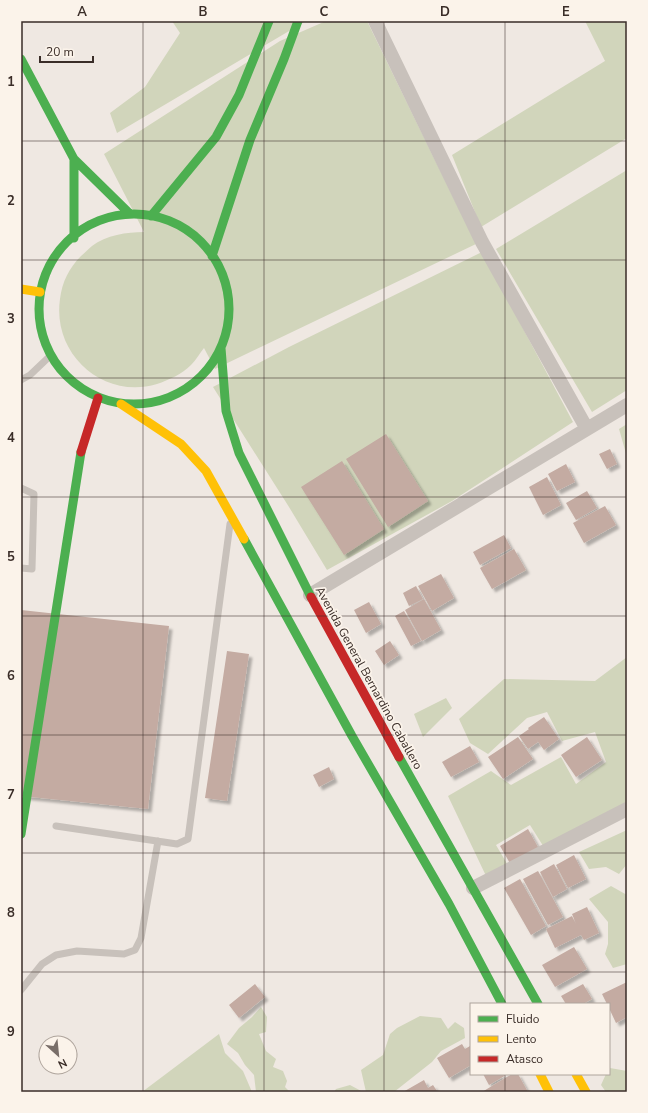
<svg xmlns="http://www.w3.org/2000/svg" width="648" height="1113" font-family="'Nunito Sans',sans-serif">
<style>
.green{fill:#d1d5bb}
.building{fill:#c4aba2;filter:url(#shadow)}
.lines{fill:none;stroke-linecap:round;stroke-linejoin:round}
.lane{stroke:#c8c1bb;stroke-width:7}
.street{stroke:#c8c1bb;stroke-width:14}
.fast{stroke:#4caf50;stroke-width:9}
.slow{stroke:#ffc107;stroke-width:9}
.jam{stroke:#c62828;stroke-width:9}
.grid{fill:none;stroke:#3a2d28;stroke-width:1;stroke-opacity:0.55}
.labels{text-anchor:middle;dominant-baseline:central;stroke-width:3.5;stroke-linejoin:round;paint-order:stroke}
.street-label{font-size:12px;fill:#3a2d28;stroke:#fbf3ea}
.neatline{fill:none;stroke:#3a2d28;stroke-width:1.5}
.grid-label{font-size:13px;text-anchor:middle;font-weight:bold;fill:#3a2d28}
</style>
<defs>
<filter id="shadow"><feDropShadow dx="3.5" dy="3.5" stdDeviation="1" flood-color="#0004"/></filter>
</defs>
<rect width="100%" height="100%" fill="#efe8e2"/>
<path class="green" d="M172 21H306L117 133 110 113 145 87 180 33Z
M326 21H367L476 244 215 369 204 348C200 353 196 360 191 365 182 374 169 380 157 384 103 400 52 354 60 299 62 282 69 268 81 256 85 253 88 249 92 246 106 235 127 232 144 232L104 154 280 41Z
M585 21H627V138L481 227 452 155 605 61Z
M627 170V390L592 412 496 249Z
M482 252 573 422 452 501 327 570 289 507 213 387 289 347Z
M627 424V457L619 429Z
M627 657V805L545 849 530 825 496 845 509 867 487 878 448 796 491 771 511 785 561 757 576 784 606 762 595 732 562 741 547 712 527 718 488 754 470 743 459 719 504 679 595 681Z
M446 698 452 708 423 737 414 714Z
M627 830V864L619 874 606 867 589 869 579 852Z
M611 886 627 895V964L613 968 605 954 608 944V922L589 899Z
M261 1007 267 1017 266 1032 259 1034 266 1051 276 1059 273 1067 283 1071 287 1081 285 1087 290 1092H256L254 1075 245 1065 238 1053 227 1044 239 1028 252 1017Z
M420 1016 441 1018 448 1029 455 1022 464 1028 465 1038 441 1051 432 1062 394 1092H366L361 1070 383 1055 390 1034 397 1028Z
M219 1034 225 1053 243 1071 252 1092H142Z
M610 1068 627 1071V1092H606L601 1085 606 1074H609Z
M350 1085 363 1092H334L336 1089Z"/>
<path class="building" d="M386 434 428 501 388 527 346 459Z
M610 449 617 464 607 469 599 454Z
M342 461 384 529 344 555 301 487Z
M566 464 575 482 557 491 548 474Z
M547 477 561 505 543 515 529 487Z
M587 491 597 508 576 520 566 503Z
M605 506 616 525 584 543 573 523Z
M504 535 511 548 480 565 473 552Z
M514 549 526 570 492 589 480 568Z
M441 574 454 598 432 611 418 586Z
M416 586 423 599 409 606 403 593Z
M424 599 441 630 422 641 405 610Z
M369 602 381 624 366 633 354 610Z
M21 610 169 626 148 809 21 796Z
M404 611 421 641 411 646 395 616Z
M390 641 399 655 384 665 375 651Z
M227 651 249 654 227 801 205 798Z
M544 717 559 739 544 750 528 728Z
M529 729 538 742 528 749 519 736Z
M518 737 533 759 503 779 488 757Z
M587 737 602 760 576 777 561 755Z
M470 746 479 762 451 777 442 762Z
M329 767 334 779 319 787 313 775Z
M528 829 539 849 511 865 500 846Z
M574 855 586 879 568 888 556 865Z
M554 864 567 889 553 897 540 872Z
M538 871 563 917 548 925 523 879Z
M520 879 546 926 531 935 504 888Z
M587 907 599 933 584 940 581 935 555 948 546 929 572 916 576 924 572 914Z
M574 947 587 969 555 987 542 965Z
M627 982V1017L616 1023 609 1008V1004H607L602 994Z
M255 984 265 997 239 1018 229 1005Z
M583 984 592 999 583 1004H566L561 996Z
M462 1044 465 1049 470 1046 471 1048V1065L449 1078 437 1058Z
M483 1074H508L489 1085Z
M512 1074H518L528 1092H482Z
M424 1080 428 1088 433 1085 437 1091 403 1092Z"/>
<g class="lines">
<path class="lane" d="M21 380 30 375 50 356
M21 488 34 494 32 569 21 568
M56 826 177 844 188 839 230 524
M21 990 42 964 56 955 77 951 124 954 135 950 141 938 158 841"/>
<path class="street" d="M375 21 482 242 587 429
M310 595 627 405
M473 888 627 809"/>
<path class="fast" d="M21 59 74 159 129 213
M74 159V238
M39 309a95 95 0 1 1 190 0a95 95 0 1 1-190 0Z
M151 216 216 137 239 95 269 21
M212 256 250 140 284 59 298 21
M221 348 226 411 239 453 311 597
M244 539 352 736 449 904 502 1004
M399 757 538 1004
M21 834 81 452"/>
<path class="slow" d="M21 289 40 292
M121 404 181 444 206 471 244 539
M540 1074 549 1092
M576 1074 586 1092"/>
<path class="jam" d="M81 452 98 398
M311 597 399 757"/>
</g>
<path class="grid" d="M143 21V1092M264 21V1092M384 21V1092M505 21V1004M21 141H627M21 260H627M21 378H627M21 497H627M21 616H627M21 735H627M21 853H627M21 972H627M505 1074V1092"/>
<g class="labels">
<g class="street-label">
<text transform="translate(369 678) rotate(61)">Avenida General Bernardino Caballero</text>
</g>
</g>
<rect width="648" height="1113" fill="none" stroke="#fbf3ea" stroke-width="44"/>
<rect x="470" y="1003" width="140" height="72" fill="#fbf3ea" stroke="#aea49c"/>
<rect x="478" y="1016" width="20" height="6" fill="#4caf50" stroke="#aea49c"/>
<text x="506" y="1023" font-size="12" fill="#3a2d28">Fluido</text>
<rect x="478" y="1036" width="20" height="6" fill="#ffc107" stroke="#aea49c"/>
<text x="506" y="1043" font-size="12" fill="#3a2d28">Lento</text>
<rect x="478" y="1056" width="20" height="6" fill="#c62828" stroke="#aea49c"/>
<text x="506" y="1063" font-size="12" fill="#3a2d28">Atasco</text>
<g transform="translate(58 1055) rotate(153)"><circle r="19" fill="#fbf3ea" stroke="#aea49c"/>
<path d="M0-3L7 15L0 10L-7 15Z" fill="#796e69"/>
<text y="-6" font-size="11" font-weight="bold" text-anchor="middle" fill="#3a2d28">N</text>
</g>
<path d="M40 56v6h53v-6" fill="none" stroke="#3a2d28" stroke-width="2"/>
<text x="46" y="56" font-size="12" fill="#3a2d28" stroke="#fbf3ea" stroke-width="3" paint-order="stroke">20 m</text>
<rect x="22" y="22" width="604" height="1069" class="neatline"/>
<g class="grid-label">
<text x="82" y="16">A</text>
<text x="203" y="16">B</text>
<text x="324" y="16">C</text>
<text x="445" y="16">D</text>
<text x="566" y="16">E</text>
<text x="11" y="86">1</text>
<text x="11" y="205">2</text>
<text x="11" y="323">3</text>
<text x="11" y="442">4</text>
<text x="11" y="561">5</text>
<text x="11" y="680">6</text>
<text x="11" y="799">7</text>
<text x="11" y="917">8</text>
<text x="11" y="1036">9</text>
</g>
</svg>
